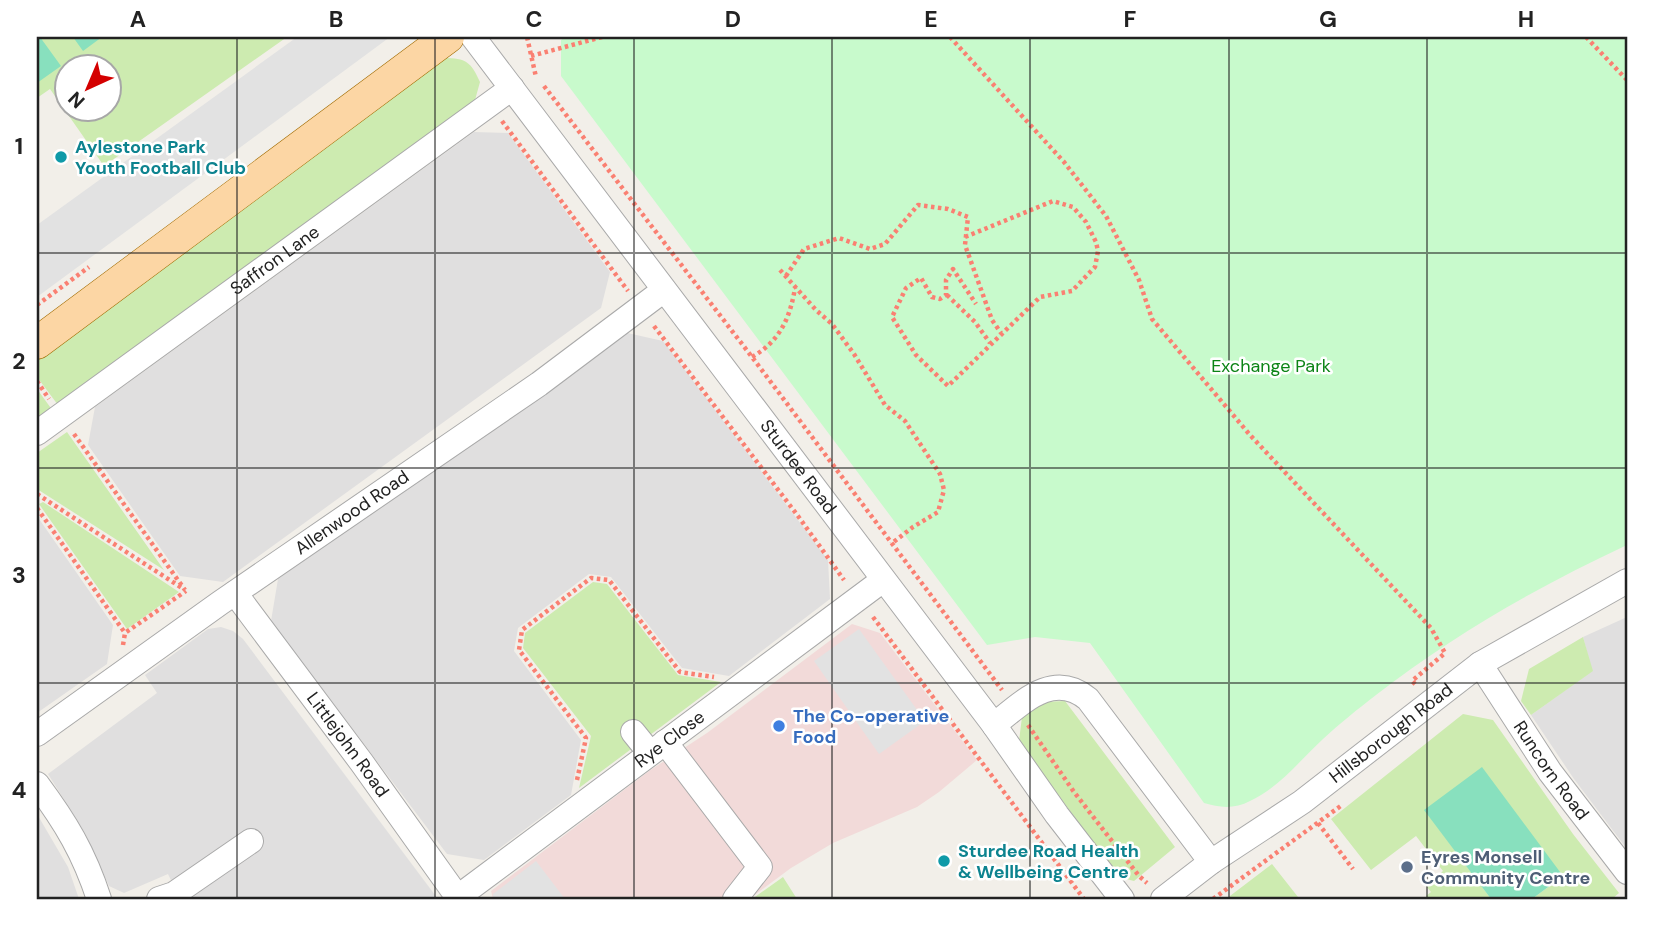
<svg xmlns="http://www.w3.org/2000/svg" width="1664" height="936" font-family="'DM Sans',sans-serif">
<style>
.residential{fill:#e0dfdf}
.commercial{fill:#f2dad9}
.grass{fill:#cdebb0;fill-rule:evenodd}
.park{fill:#c8facc}
.pitch{fill:#88e0be}
.parking{fill:#e2e2e2}
.lines{fill:none;stroke-linecap:round;stroke-linejoin:round}
.minor-casing{stroke:#a9a9a9;stroke-width:26}
.major-casing{stroke:#a06b00;stroke-width:33}
.path{stroke:#fa8072;stroke-width:4.5;stroke-dasharray:3.5 3.5;stroke-linecap:butt}
.minor{stroke:#fff;stroke-width:24}
.major{stroke:#fcd6a4;stroke-width:32}
.grid{fill:none;stroke:#222;stroke-width:2;stroke-opacity:0.55}
.culture-dot{fill:#0f9aa8;stroke:#fff;stroke-width:2.5}
.shop-dot{fill:#3f7fe0;stroke:#fff;stroke-width:2.5}
.service-dot{fill:#5c6f8a;stroke:#fff;stroke-width:2.5}
.labels{text-anchor:middle;dominant-baseline:central;stroke-width:5;stroke-linejoin:round;paint-order:stroke}
.culture-label{font-size:18px;font-weight:bold;fill:#0d838f;stroke:#fff;text-anchor:start}
.street-label{font-size:18px;fill:#222;stroke:#fff}
.park-label{font-size:18px;fill:#0c8416;stroke:#fff}
.shop-label{font-size:18px;font-weight:bold;fill:#366cbe;stroke:#fff;text-anchor:start}
.service-label{font-size:18px;font-weight:bold;fill:#4e5e75;stroke:#fff;text-anchor:start}
.neatline{fill:none;stroke:#222;stroke-width:2.5}
.grid-label{font-size:23px;text-anchor:middle;font-weight:bold;fill:#222}
</style>
<rect width="100%" height="100%" fill="#f2efe9"/>
<path class="residential" d="M474 132 508 133 610 272 601 308 223 582 180 576 88 445 95 407Z
M623 332 663 341 828 560 830 599 729 676 682 668 611 577 589 574 518 628 514 651 581 740 571 795 484 860 447 854 271 621 278 579Z
M37 516 113 625 107 664 37 713Z
M1627 617V849L1574 779 1531 715 1592 671 1583 637Z
M221 627 233 631 243 639 438 899H180L168 874 124 893 109 886 85 833 48 774 157 693 145 675 208 629Z
M37 814 68 867 79 899H37Z"/>
<path class="commercial" d="M852 624 880 633 977 760 939 792 917 807 833 843 791 868 749 899H493L491 891 649 771 707 733Z"/>
<path class="grass" d="M37 37H287L104 166 50 89 37 98ZM66 66H108V108H66Z
M444 58C466 58 471 62 480 82L475 100 58 405 37 377V359Z
M37 389 53 411 37 422Z
M67 432 164 570 37 489V453Z
M43 502 179 592 127 629 39 504Z
M593 582 607 584 678 675 721 682 579 788 591 736 523 648 525 633Z
M1583 637 1593 671 1531 715 1521 701 1529 669Z
M1065 701 1175 847 1134 881 1118 877 1019 741 1022 717 1042 702Z
M1463 714 1493 720 1573 834 1619 893 1612 899H1532L1563 876 1425 810 1491 899H1429L1426 896 1431 892 1425 885 1443 871 1416 836 1371 870 1331 819Z
M1272 864 1298 897 1295 899H1226Z
M783 877 797 899H752Z"/>
<path class="park" d="M565 37H1627V545C1539 586 1453 635 1376 695 1358 709 1339 724 1323 739 1299 761 1280 787 1250 801 1235 809 1220 808 1204 803L1090 643 1035 637 987 645 561 76V40Z"/>
<path class="pitch" d="M37 37H40L61 66 37 83Z
M73 37H102L83 51Z
M1482 767 1563 876 1532 899H1491L1424 810Z"/>
<path class="parking" d="M297 37H390L37 297V225Z
M859 629 925 721 879 754 814 661Z
M536 861 565 899H493V894Z"/>
<g class="lines">
<defs>
<g id="minor">
<path id="s1" d="M473 37 994 725 1057 815 1122 899"/>
<path id="s2" d="M37 433 512 88"/>
<path id="s3" d="M235 593 362 763 459 899"/>
<path id="s4" d="M1480 664 1550 772 1627 872"/>
<path d="M994 725C1022 703 1053 670 1088 699L1211 862"/>
<path d="M633 732 650 753"/>
<path id="s5" d="M37 734 220 603 539 384 664 290"/>
<path d="M665 742 760 867 735 899"/>
<path d="M37 784C66 823 84 853 99 899"/>
<path id="s6" d="M458 897 883 580"/>
<path d="M159 899 174 894 251 841"/>
<path id="s7" d="M1163 899 1211 862 1302 802 1480 664 1627 581"/>
</g>
<path id="major" d="M37 343 448 37"/>
</defs>
<use href="#minor" class="minor-casing"/>
<use href="#major" class="major-casing"/>
<path class="path" d="M527 37 536 77
M950 37 1064 162 1106 216 1139 280 1152 319 1250 435 1431 628 1445 653 1412 681 1417 686
M1586 37 1627 80
M531 56 602 37
M544 86 752 357 1002 690
M502 121 628 291
M965 237 1053 201 1073 207 1086 222 1096 242 1098 251 1095 267 1072 291 1040 297 948 386 916 355 892 317 906 288 921 278 932 297 940 299 946 295V280L953 269 976 304
M780 270 816 310 832 324 854 354 885 405 905 421 940 474 944 490 938 512 913 527 891 544
M786 276 804 249 839 238 870 249 885 244 918 205 948 209 968 217 965 245 992 320 1001 333
M947 295 975 322 990 343
M37 305 89 267
M654 326 798 516 844 580
M752 357C780 341 790 318 795 288
M37 381 49 399
M74 434 185 590
M37 494 182 588
M37 508 125 633
M873 617 1084 899
M123 645 125 633 186 591
M1028 725 1074 792 1139 876 1147 883
M577 780 586 738 519 650 522 630 591 578 609 580 680 672 714 677
M1318 823 1353 869
M1213 899 1342 805"/>
<use href="#minor" class="minor"/>
<use href="#major" class="major"/>
</g>
<path class="grid" d="M237 37V899M435 37V899M634 37V899M832 37V899M1030 37V899M1229 37V899M1427 37V899M37 253H1627M37 468H1627M37 683H1627"/>
<g class="culture-dot">
<circle cx="61" cy="157" r="7"/>
<circle cx="944" cy="861" r="7"/>
</g>
<circle class="shop-dot" cx="779" cy="726" r="7"/>
<circle class="service-dot" cx="1407" cy="867" r="7"/>
<g class="labels">
<g class="culture-label">
<text x="75" y="147">Aylestone Park<tspan x="75" dy="21">Youth Football Club</tspan></text>
<text x="958" y="851">Sturdee Road Health<tspan x="958" dy="21">&amp; Wellbeing Centre</tspan></text>
</g>
<g class="street-label">
<text stroke="none"><textPath href="#s2" startOffset="294">Saffron Lane</textPath></text>
<text stroke="none"><textPath href="#s1" startOffset="539">Sturdee Road</textPath></text>
<text stroke="none"><textPath href="#s5" startOffset="385">Allenwood Road</textPath></text>
<text stroke="none"><textPath href="#s7" startOffset="282">Hillsborough Road</textPath></text>
<text stroke="none"><textPath href="#s6" startOffset="264">Rye Close</textPath></text>
<text stroke="none"><textPath href="#s3" startOffset="189">Littlejohn Road</textPath></text>
<text stroke="none"><textPath href="#s4" startOffset="128">Runcorn Road</textPath></text>
</g>
<g class="park-label">
<text x="1271" y="366">Exchange Park</text>
</g>
<g class="shop-label">
<text x="793" y="716">The Co-operative<tspan x="793" dy="21">Food</tspan></text>
</g>
<g class="service-label">
<text x="1421" y="857">Eyres Monsell<tspan x="1421" dy="21">Community Centre</tspan></text>
</g>
</g>
<rect width="1664" height="936" fill="none" stroke="#ffffff" stroke-width="77"/>
<g transform="translate(88 88) rotate(224)"><circle r="33" fill="#ffffff" stroke="#a7a7a7" stroke-width="2"/>
<path d="M0-5L12 26L0 18L-12 26Z" fill="#d40000"/>
<text y="-10" font-size="19" font-weight="bold" text-anchor="middle" fill="#222222">N</text>
</g>
<rect x="38" y="38" width="1588" height="860" class="neatline"/>
<g class="grid-label">
<text x="138" y="27">A</text>
<text x="336" y="27">B</text>
<text x="534" y="27">C</text>
<text x="733" y="27">D</text>
<text x="931" y="27">E</text>
<text x="1130" y="27">F</text>
<text x="1328" y="27">G</text>
<text x="1526" y="27">H</text>
<text x="19" y="154">1</text>
<text x="19" y="369">2</text>
<text x="19" y="583">3</text>
<text x="19" y="798">4</text>
</g>
</svg>
